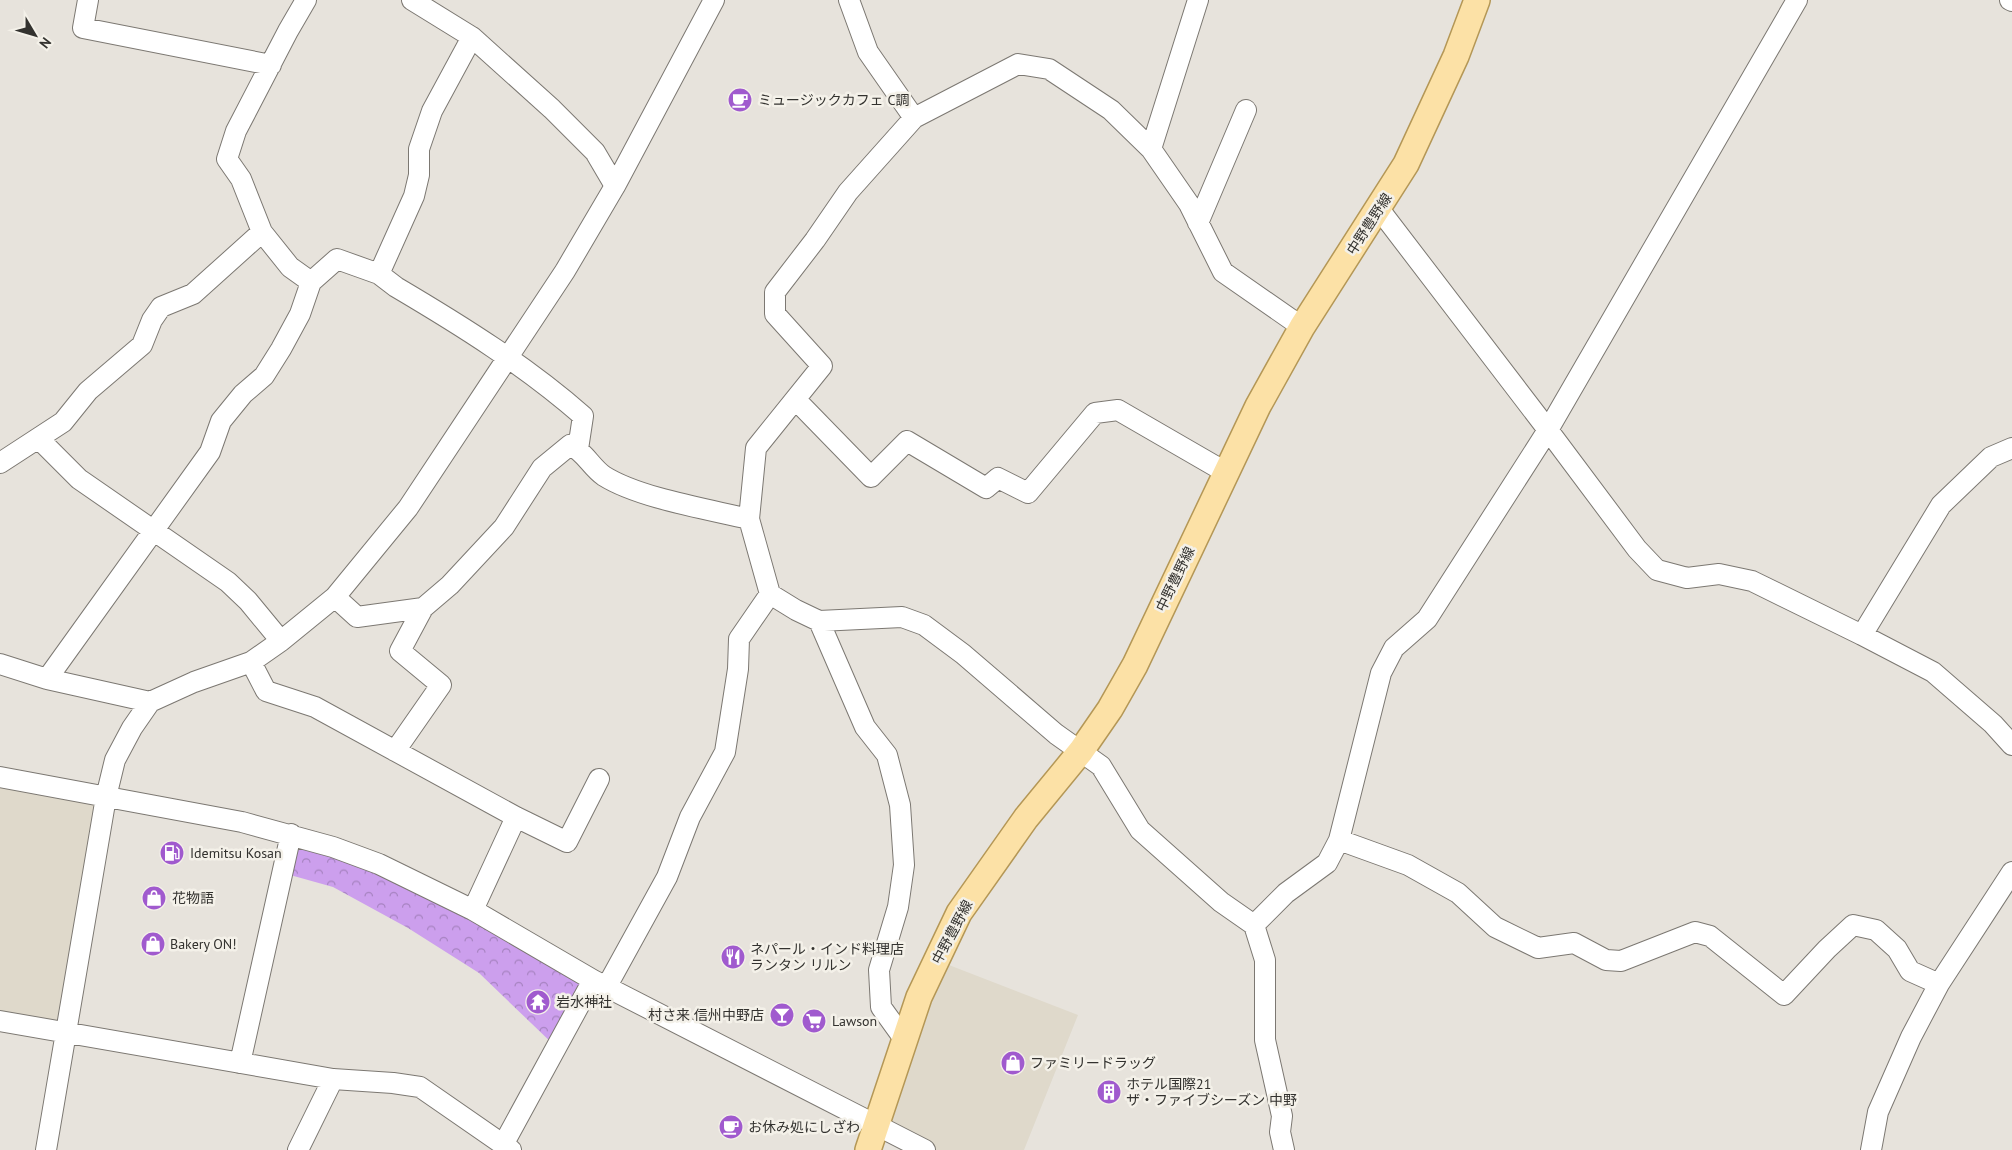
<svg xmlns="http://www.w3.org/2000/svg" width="2012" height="1150" font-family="'PT Sans','Noto Sans JP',sans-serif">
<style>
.built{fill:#dfd9cb}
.forest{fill:url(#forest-crowns)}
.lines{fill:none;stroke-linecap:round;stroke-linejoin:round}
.minor-casing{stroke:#7c7872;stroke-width:22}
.major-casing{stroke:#b49756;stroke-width:28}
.minor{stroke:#fff;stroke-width:20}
.major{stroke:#fce1a6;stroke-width:25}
.labels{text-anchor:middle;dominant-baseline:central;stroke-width:5;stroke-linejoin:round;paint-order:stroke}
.poi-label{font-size:14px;fill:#33322f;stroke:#f4f1e9;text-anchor:start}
.street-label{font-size:14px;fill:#33322f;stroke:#f4f1e9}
</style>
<defs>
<pattern id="forest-crowns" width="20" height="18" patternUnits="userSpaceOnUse" patternTransform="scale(1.25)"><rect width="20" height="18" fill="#cc9fed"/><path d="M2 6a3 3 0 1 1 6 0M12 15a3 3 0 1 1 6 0" fill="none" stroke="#a682c0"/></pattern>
</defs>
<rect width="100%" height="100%" fill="#e7e3dc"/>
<path class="built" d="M0 777 106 797 66 1032 0 1021Z
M936 960 1078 1015 1024 1150H925L877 1126Z"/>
<path class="forest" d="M291 834 333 847 593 980 557 1048 479 973 408 928 333 887 283 873Z"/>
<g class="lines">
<defs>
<path id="minor" d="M88 0 83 28 271 65
M306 0 288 31 236 131 227 159 241 179 262 232 290 267 311 282
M412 0 472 37 552 109 595 152 615 186
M849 0 868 52 914 118
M2010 0 2012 1
M1151 149 1198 0
M1379 209 1548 430 1637 549 1657 570 1687 578 1719 574 1752 581 1862 635 1933 672 1993 724 2012 745
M1198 223 1246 110
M379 274 414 196 419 175V149L432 111 472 37
M796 400 871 477 907 441 986 488 998 478 1028 493 1095 413 1118 410 1227 473
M39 439 79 479 228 582 248 601 281 641
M0 463 63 422 88 391 142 345 152 320 161 307 193 294 262 232
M749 519 756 448 822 366 775 314V292L815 240 848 192 914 118 1018 64 1049 69 1111 110 1151 149 1189 204 1223 272 1302 327
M335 597 357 617 423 608 450 585 504 527 542 468 570 445C585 452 591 467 604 476 639 498 707 509 749 519L770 594 796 610 819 621 902 617 924 625 963 654 1056 734 1101 766 1140 830 1221 902 1254 925 1265 960V1040L1282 1116 1280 1132 1284 1150
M819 621 865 727 887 755 900 805 904 865 898 907 879 970 881 1007 904 1039
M1862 635 1941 505 1991 457 2012 448
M251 662 266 691 315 707 516 817 567 842 599 779
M0 664 47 679 150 702
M47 679 210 452 221 421 243 394 264 376 281 349 300 314 311 282 337 259 379 274 396 287C462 326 526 366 583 416L578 449
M395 751 441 685 400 651 423 608
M0 777 242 822 333 847 379 864 473 910 593 980 925 1150
M1339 840 1408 865 1458 893 1495 927 1538 948 1574 943 1606 960 1621 961 1695 932 1710 936 1784 995 1827 949 1853 925 1876 930 1897 949 1910 971 1939 984
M473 910 516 817
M1254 925 1286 893 1327 863 1339 840 1381 673 1394 648 1427 619 1548 430 1797 0
M607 986 667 877 690 817 725 752 738 669 739 639 770 594
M0 1021 333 1079 393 1083 420 1087 511 1150
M240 1063 291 834
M503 1145 593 980
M46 1150 106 797 115 760 132 728 150 702 194 682 251 662 281 641 335 597 408 508 565 271 615 186 714 0
M298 1150 333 1079
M1871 1150 1878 1112 1911 1037 1939 984 2012 872"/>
<path id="major" d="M868 1150 919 997 959 913 1026 818 1081 751 1110 709 1135 665 1258 406 1302 327 1406 164 1456 56 1477 0"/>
</defs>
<use href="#minor" class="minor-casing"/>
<use href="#major" class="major-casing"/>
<use href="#minor" class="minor"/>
<use href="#major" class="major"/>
</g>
<defs>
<symbol id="cafe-disc" viewBox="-11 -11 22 22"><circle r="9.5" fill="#a05ace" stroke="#f4f1e9"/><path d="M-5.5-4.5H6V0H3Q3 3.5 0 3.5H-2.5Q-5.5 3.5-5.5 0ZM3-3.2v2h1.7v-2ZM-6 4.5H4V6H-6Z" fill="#fff"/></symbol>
<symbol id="fuel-disc" viewBox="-11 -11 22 22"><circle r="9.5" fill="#a05ace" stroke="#f4f1e9"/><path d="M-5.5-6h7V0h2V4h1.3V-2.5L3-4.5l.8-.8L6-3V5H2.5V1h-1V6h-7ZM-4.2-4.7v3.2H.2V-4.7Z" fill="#fff"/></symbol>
<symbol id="shop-disc" viewBox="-11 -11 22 22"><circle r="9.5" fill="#a05ace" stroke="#f4f1e9"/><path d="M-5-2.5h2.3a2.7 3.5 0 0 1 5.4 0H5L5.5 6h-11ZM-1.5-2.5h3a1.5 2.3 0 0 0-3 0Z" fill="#fff"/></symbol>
<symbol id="restaurant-disc" viewBox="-11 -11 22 22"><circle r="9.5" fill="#a05ace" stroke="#f4f1e9"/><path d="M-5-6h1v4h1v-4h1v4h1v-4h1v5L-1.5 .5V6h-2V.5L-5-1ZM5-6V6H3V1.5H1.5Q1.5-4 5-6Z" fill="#fff"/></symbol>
<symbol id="temple-disc" viewBox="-11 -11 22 22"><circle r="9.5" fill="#a05ace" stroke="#f4f1e9"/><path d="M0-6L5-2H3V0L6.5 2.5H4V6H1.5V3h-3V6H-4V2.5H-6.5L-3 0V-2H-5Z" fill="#fff"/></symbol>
<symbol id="bar-disc" viewBox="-11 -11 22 22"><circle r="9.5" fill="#a05ace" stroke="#f4f1e9"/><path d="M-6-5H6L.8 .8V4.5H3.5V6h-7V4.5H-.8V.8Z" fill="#fff"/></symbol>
<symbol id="supermarket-disc" viewBox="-11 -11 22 22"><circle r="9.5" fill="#a05ace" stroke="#f4f1e9"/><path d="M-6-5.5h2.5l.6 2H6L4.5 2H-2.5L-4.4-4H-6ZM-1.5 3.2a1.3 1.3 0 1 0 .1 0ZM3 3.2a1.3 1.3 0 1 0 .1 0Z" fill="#fff"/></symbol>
<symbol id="building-disc" viewBox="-11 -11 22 22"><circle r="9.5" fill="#a05ace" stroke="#f4f1e9"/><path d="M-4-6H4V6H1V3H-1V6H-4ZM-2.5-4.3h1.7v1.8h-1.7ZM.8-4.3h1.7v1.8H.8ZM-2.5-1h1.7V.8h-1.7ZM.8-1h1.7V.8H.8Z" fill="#fff"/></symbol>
</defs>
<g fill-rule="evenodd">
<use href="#cafe-disc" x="726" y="86" width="28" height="28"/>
<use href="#fuel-disc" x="158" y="839" width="28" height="28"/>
<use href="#shop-disc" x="140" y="884" width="28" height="28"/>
<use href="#shop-disc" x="139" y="930" width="28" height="28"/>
<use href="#restaurant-disc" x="719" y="943" width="28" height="28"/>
<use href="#temple-disc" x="524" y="988" width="28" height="28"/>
<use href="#bar-disc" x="768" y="1001" width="28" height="28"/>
<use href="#supermarket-disc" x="800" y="1007" width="28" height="28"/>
<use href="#shop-disc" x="999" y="1049" width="28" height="28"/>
<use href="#building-disc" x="1095" y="1078" width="28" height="28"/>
<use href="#cafe-disc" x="717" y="1113" width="28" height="28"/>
</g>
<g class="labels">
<g class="poi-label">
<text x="758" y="100">ミュージックカフェ C調</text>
<text x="190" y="853">Idemitsu Kosan</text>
<text x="172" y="898">花物語</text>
<text x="170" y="944">Bakery ON!</text>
<text x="750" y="949">ネパール・インド料理店<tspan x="750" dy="16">ランタン リルン</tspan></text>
<text x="556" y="1002">岩水神社</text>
<text x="764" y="1015" text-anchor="end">村さ来 信州中野店</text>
<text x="832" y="1021">Lawson</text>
<text x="1030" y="1063">ファミリードラッグ</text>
<text x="1126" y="1084">ホテル国際21<tspan x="1126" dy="16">ザ・ファイブシーズン 中野</tspan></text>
<text x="748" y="1127">お休み処にしざわ</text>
</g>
<g class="street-label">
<text transform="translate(1369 224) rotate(-57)">中野豊野線</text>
<text transform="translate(1175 579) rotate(-64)">中野豊野線</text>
<text transform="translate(952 932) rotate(-62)">中野豊野線</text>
</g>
</g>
<g transform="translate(35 35) rotate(128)" stroke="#f4f1e9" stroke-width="4" paint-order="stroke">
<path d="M0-4L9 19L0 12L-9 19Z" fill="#33322f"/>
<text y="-8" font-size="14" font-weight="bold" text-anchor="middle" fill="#33322f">N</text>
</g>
</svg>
